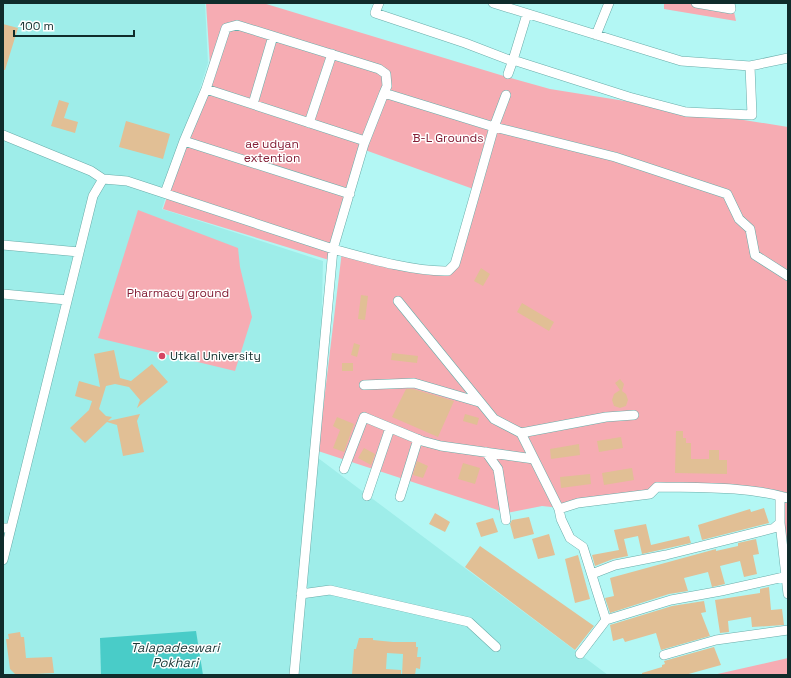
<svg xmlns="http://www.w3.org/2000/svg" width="791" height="678" font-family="'Space Grotesk',sans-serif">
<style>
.built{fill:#9eede9}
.green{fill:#f6acb3}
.water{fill:#49ccc8}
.building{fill:#e1bf95}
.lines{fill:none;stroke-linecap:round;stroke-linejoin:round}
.minor-casing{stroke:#69aca9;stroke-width:10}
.minor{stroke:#fff;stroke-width:9}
.poi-dot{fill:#d54562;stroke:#fff;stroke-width:1.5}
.labels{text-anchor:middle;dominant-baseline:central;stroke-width:3;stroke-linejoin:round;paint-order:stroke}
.park-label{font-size:12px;fill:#841e36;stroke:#fff}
.poi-label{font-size:12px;fill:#102c2b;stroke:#fff;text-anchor:start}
.water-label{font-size:13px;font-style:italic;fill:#1b3736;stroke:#fff}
</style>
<rect width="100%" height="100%" fill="#b3f7f4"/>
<path class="built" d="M3 3H205L208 63 162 209 323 261 318 458 608 675H3Z"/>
<path class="green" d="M206 3H263L507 77 550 89 788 127V497L716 487 649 492 561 508 542 506 507 513 318 451 342 251 448 271 476 190 365 150 329 260 163 209 210 65Z
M664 3H732L736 21 664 9Z
M138 210 238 248 240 267 252 317 235 371 98 338Z
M781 496 788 499V575Z
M788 658V675H713Z"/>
<path class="water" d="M196 631 203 675H101L100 638Z"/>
<path class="building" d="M3 24 18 28 5 70H3Z
M59 100 69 103 64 118 78 122 75 133 51 126Z
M126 121 170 134 163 159 119 147Z
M481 268 490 274 483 286 474 281Z
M361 295 368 296 365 320 358 319Z
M522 303 554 322 549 331 517 312Z
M354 343 360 345 357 357 351 355Z
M114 350 120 378 131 381 152 364 168 382 137 408 140 400 129 387 115 384 106 386 99 409 106 416 112 417 108 421 140 414 137 421 144 452 123 456 117 425 107 422 85 443 70 428 89 410 92 401 75 396 79 381 100 387 94 354Z
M392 353 418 356 417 363 391 360Z
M342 363H353V371H342Z
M620 379 624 384 622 391 626 394 628 400 626 406 620 408 614 406 612 400 614 394 620 390 615 383Z
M406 389H413L454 401 438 437 392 417Z
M465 414 479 418 477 425 463 421Z
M337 417 354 424 344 452 333 448 340 430 333 426Z
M676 431H683V438H686V443H691V459H709V450H719V460H727V474L675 473Z
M621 437 623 448 599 452 597 441Z
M579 444 580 455 551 459 550 449Z
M364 448 375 454 371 465 358 458Z
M417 461 428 466 423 478 413 475Z
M463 463 480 468 475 484 458 479Z
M632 468 634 480 604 485 602 473Z
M590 474 591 484 561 488 560 477Z
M764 508 769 523 702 540 698 525 750 509 751 512Z
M435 513 450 522 445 532 429 524Z
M529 517 534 534 514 539 510 524 512 520Z
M493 518 498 532 481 537 476 523Z
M646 524 651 545 689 536 691 543 642 554 638 536 624 539 628 556 613 559 595 566 592 555 619 550 614 530Z
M549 534 555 555 538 559 532 539Z
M756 539 759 554 753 555 757 574 744 577 740 561 720 566 725 584 712 587 708 572 684 578 688 591 669 594 610 613 605 598 614 596 610 578 716 549V551L738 546V543Z
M480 546 594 626 575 650 465 567Z
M578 555 590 599 575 603 565 559Z
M769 587 771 610 782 609 784 625 752 627 751 617 728 621 729 632 720 633 715 600 760 593V589Z
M704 601 706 612 701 613 710 636 661 650 656 633 625 642 623 638 613 641 610 625 672 606Z
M20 632 21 637H24L26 658 52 657 54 673 16 675 10 669 6 639H9L8 634Z
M359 638H373V640L393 642H416V647H418L417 657H421L420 669 416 668 415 675H402L403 654 387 653 386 669 401 670V675H352L354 649H356Z
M714 647 721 665 685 675H642V673L662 667V665L665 664 664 661Z"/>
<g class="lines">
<defs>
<path id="minor" d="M379 3 375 13 465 43 512 61
M493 3 681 61 750 66
M696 3 731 9 730 3
M596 35 609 3
M513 60 527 14
M508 74 513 60 629 97 686 112 752 115 750 66 788 58
M206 89 365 141
M253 104 273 36
M309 123 332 54
M3 135 91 171 103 179
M184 141 350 194
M165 193 184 141 206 89 226 28 237 25 379 69 386 74 387 86 384 93
M3 245 79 252
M3 294 67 300
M398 301 494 419 521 433
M364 385 414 383 479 402
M486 452 498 469 506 520
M344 469 364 417 422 441 441 446 534 459
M367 496 390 428
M400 497 418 439
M559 509 521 433 606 417 634 415
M780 523 788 594
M3 528H11L93 196 103 179 127 181 333 249 364 144 384 93 494 127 506 95
M3 560 11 528
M592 574 615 565 666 555 774 528 780 523V496
M301 594 330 590 469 622 496 647
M606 620 583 547 570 538 561 519 559 509 578 503 650 494 657 487C700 488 746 486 788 498
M580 654 606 620 671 600 721 591 788 576
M664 655 716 640 788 630
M294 675 333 249C366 258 414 272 448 271L455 264 494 127 615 157 727 194 739 219 750 229 755 255 788 276"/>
</defs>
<use href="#minor" class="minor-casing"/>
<use href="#minor" class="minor"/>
</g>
<circle class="poi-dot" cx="162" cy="356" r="4"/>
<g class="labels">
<g class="park-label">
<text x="448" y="138">B-L Grounds</text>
<text x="272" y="144">ae udyan<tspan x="272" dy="14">extention</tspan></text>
<text x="178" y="293">Pharmacy ground</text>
</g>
<g class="poi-label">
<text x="170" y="356">Utkal University</text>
</g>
<g class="water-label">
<text x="175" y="647">Talapadeswari<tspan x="175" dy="15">Pokhari</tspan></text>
</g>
</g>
<rect width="791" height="678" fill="none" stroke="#102c2b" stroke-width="8"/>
<path d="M14 30v6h120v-6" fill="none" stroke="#102c2b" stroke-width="2"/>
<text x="20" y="30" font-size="12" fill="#102c2b" stroke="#ffffff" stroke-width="3" paint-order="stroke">100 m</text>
</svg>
